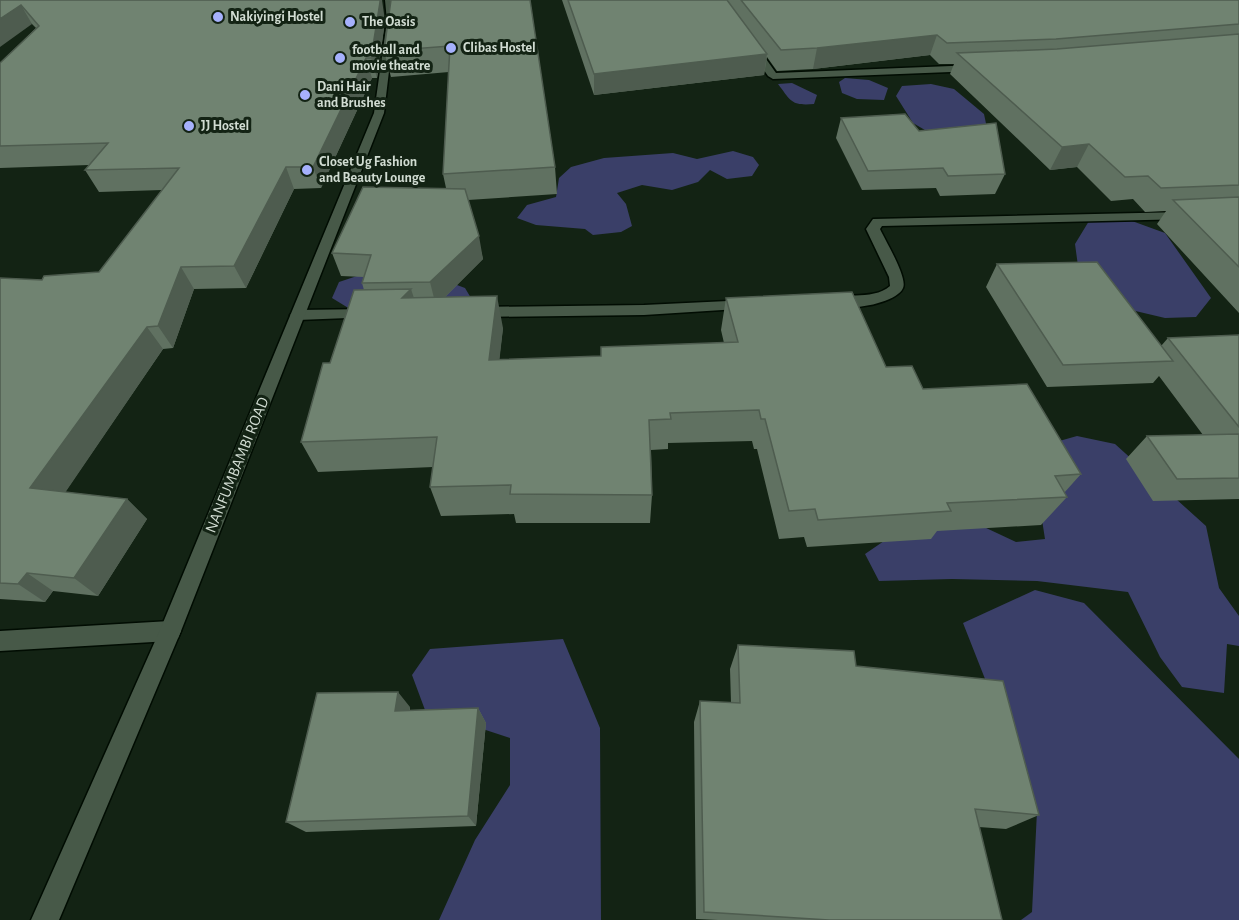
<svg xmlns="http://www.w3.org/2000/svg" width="1239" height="920" font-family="'Alegreya Sans',sans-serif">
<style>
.green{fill:#3a3f68}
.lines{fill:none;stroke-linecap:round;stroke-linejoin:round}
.minor-casing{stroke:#010c02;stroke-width:3}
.tertiary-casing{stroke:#010c02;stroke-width:3}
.minor{fill:#475948;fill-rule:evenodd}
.tertiary{fill:#475948;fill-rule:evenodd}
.wall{fill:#607161}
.shaded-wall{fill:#4e5c4f}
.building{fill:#708371;stroke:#4e5c4f;stroke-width:1.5}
.poi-dot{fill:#a6b1fc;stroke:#132314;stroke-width:2}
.labels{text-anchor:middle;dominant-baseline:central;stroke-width:6;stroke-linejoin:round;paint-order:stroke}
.far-poi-label{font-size:14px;font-weight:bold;fill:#d1dcd2;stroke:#132314;text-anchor:start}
.street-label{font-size:16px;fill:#d1dcd2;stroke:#132314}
</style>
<rect width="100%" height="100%" fill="#132314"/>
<path class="green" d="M845 78 869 80 888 88 884 100 857 99 842 93 839 82Z
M792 83 817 95 814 104C791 106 791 101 778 84Z
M931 84 954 89 984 114 988 133H930L913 123 896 96 902 86Z
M733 151 753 157 759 165 752 176 727 179 710 170 698 182 672 190 642 185 617 193 626 204 632 226 621 232 593 235 585 229 536 225 517 218 527 205 556 197 559 178 571 167 604 158 673 153 697 159Z
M1089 221H1132L1165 233 1211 298 1196 317 1165 318 1127 309 1078 266 1075 244Z
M363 274 441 279 465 288 471 298 350 309 332 298 339 282Z
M1077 436 1115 444 1206 526 1219 588 1239 616V646L1227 644 1224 693 1182 687 1160 657 1128 592 1037 581 952 579 879 581 865 554 922 515 967 519 1016 542 1045 539 1031 449Z
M1035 590 1084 603 1239 759V920H1021L1032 912 1037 811 963 623Z
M563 639 600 728 601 920H439L475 840 510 785V738L425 710 412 675 430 649Z"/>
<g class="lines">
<defs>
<path id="minor" d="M748 42H754L776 73 976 65 981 68 976 71 773 79 768 76 746 44Z
M1184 212 1190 216 1189 219 882 226 880 229C885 240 908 278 903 288 896 305 836 314 827 302 837 290 872 302 890 286L889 277 866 229 873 219Z
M749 300 754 302 756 305 754 308 644 315 477 317 470 312 477 307 644 305Z
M368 309 375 314 373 317 298 320 290 315 298 310Z
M170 621 178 624 181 631 178 638 170 641 0 651V631Z"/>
<path id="tertiary" d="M385 0H393L395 21 384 113 181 631 59 920H31L160 630 374 113 387 21Z"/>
</defs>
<use href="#minor" class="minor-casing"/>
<use href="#tertiary" class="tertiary-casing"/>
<use href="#minor" class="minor"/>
<use href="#tertiary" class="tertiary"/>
</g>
<path class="wall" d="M0 0 385 21 377 78H372L321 188 294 189 246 288 194 289 173 348 163 349 65 492 127 499 147 519 98 596 53 591 45 602 0 599V278L42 280 99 272 162 190 99 192 85 170 89 165 0 168V63L36 28 32 24Z
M530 0 555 167 557 194 468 200 483 259 445 297 503 328 499 360 601 356 724 343 721 330 726 298 886 367 923 389 1081 474 1064 493 1067 497 1041 525 937 531 931 539 807 547 804 537 779 539 757 449H754L752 441 668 443V449L651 450 652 495 650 523H516L514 514 441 516 430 487 433 467 318 472 301 442 330 363 364 290 362 283 364 277 341 276 332 253 446 188 443 174 449 72 391 77 384 51Z
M562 0H1239V313L1157 224 1166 211 1145 212 1133 199 1111 201 1077 167 1050 170 950 74 954 64H939L930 55 813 69 777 71 767 57 764 75 594 95Z
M841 118 919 131 1005 174 995 194 940 196 936 188 862 190 836 138Z
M997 264 1161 346 1168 338 1239 335V499L1153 501 1126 459 1147 436 1203 435 1159 376 1153 383 1047 387 986 287Z
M738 645 856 666 1039 815 1006 829 979 827 1002 920H718L696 919 694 722 700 701 731 703 730 669Z
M410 707V710L478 708 486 723 476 826 306 832 286 822Z"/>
<path class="shaded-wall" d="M380 0H382L385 21 377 78 371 58Z
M21 5 32 24 0 47V19Z
M937 35 930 55 813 69 817 48Z
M767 54 764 75 594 95V74Z
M366 58 372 78 321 188 313 167Z
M1089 144 1077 167 1050 170 1062 147Z
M286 167 294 189 246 288 234 266Z
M479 236 483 259 436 306 430 282Z
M181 267 194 289 173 348 158 326Z
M411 289 421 320 402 298Z
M497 296 503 328 496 391 489 360Z
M147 327 163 349 54 509 30 488Z
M127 499 147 519 98 596 74 578Z
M27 573 53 591 45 602 18 584Z
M398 692 410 707 407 726 395 711Z
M478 708 486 723 476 826 468 816Z"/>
<path class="building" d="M0 0H380V2L371 58H366L313 167H286L234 266 181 267 158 326 147 327 30 488 127 499 74 578 27 573 18 584 0 583V278L42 280 44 276 99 272 179 168 85 170 108 143 0 146V63L39 26 21 5 0 19Z
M391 0H530L555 167 443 174 450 46 384 51Z
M568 0H727L767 54 594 74Z
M741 0H1239V24L1056 39 947 43 937 35 817 48 781 50Z
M1239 34V185L1161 188 1148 176 1125 177 1089 144 1062 147 957 53 1057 49Z
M905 114 919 131 996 123 1005 174 948 176 943 168 868 171 841 118Z
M363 187 465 189 479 236 430 282 362 283 371 255 332 253Z
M1239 197V267L1173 200Z
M1097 262 1173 361 1063 365 997 264Z
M411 289 402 298 497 296 489 360 601 356V347L738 342 726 298 852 292 886 367 912 366 923 389 1027 384 1081 474 1055 476 1067 497 947 503 951 511 818 520 815 509 789 511 765 419H761L759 410 670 413 671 419 649 420 652 495 510 494 511 485 430 487 437 437 301 442 323 363H330L354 290Z
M1239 335V427L1168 338Z
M1239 434V478L1177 479 1147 436Z
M738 645 854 651 856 666 1003 681 1039 815 975 809 1002 920H829L704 912 700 701 740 703Z
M398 692 395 711 478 708 468 816 286 822 317 693Z"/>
<g class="poi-dot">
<circle cx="218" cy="17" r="6"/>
<circle cx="350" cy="22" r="6"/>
<circle cx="451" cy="48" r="6"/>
<circle cx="340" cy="58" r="6"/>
<circle cx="305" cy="95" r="6"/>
<circle cx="189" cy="126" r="6"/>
<circle cx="307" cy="170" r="6"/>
</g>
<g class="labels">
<g class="far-poi-label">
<text x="230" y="17">Nakiyingi Hostel</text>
<text x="362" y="22">The Oasis</text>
<text x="463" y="48">Clibas Hostel</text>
<text x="352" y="50">football and<tspan x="352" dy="16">movie theatre</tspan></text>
<text x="317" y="87">Dani Hair<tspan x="317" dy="16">and Brushes</tspan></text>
<text x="201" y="126">JJ Hostel</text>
<text x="319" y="162">Closet Ug Fashion<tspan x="319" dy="16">and Beauty Lounge</tspan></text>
</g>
<g class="street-label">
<text transform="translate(237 465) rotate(-68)">NANFUMBAMBI ROAD</text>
</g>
</g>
</svg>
